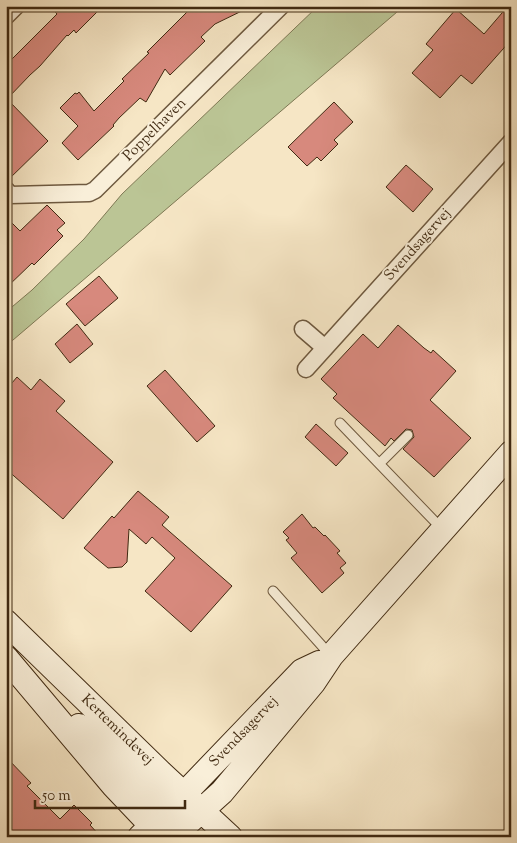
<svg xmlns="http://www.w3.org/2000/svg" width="517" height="843" font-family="'Sorts Mill Goudy',serif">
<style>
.green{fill:#bbc595;stroke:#7e7854}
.building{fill:#d7897d;stroke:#402a12}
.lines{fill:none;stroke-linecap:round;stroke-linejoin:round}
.lane-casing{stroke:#6e593f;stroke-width:11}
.street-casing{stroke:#6e593f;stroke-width:19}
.secondary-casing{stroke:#402a12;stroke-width:26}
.lane{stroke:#f9efd9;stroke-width:9}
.street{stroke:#f9efd9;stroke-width:16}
.secondary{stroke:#f9efd9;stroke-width:24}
.labels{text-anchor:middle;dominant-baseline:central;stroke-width:4;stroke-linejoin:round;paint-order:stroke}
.street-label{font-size:15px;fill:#402a12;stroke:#f9efd9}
</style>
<rect width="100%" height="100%" fill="#f6e6c5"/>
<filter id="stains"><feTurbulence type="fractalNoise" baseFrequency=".004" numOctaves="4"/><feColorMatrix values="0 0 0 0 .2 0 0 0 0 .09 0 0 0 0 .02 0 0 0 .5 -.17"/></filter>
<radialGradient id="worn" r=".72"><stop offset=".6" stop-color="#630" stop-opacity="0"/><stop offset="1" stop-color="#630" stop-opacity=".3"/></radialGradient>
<path class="green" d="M318 6H404L6 346V312L32 290 84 239 122 194Z"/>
<path class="building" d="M50 6H103L76 33 74 30 68 36 67 35 40 66 30 75 7 99 48 141 8 180H6V65L57 14Z
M193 6H252L215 24 201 37 205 41 170 75 165 69 146 102 140 98 119 118 113 125 114 126 78 160 62 143 78 126 60 108 75 93 77 94 79 92 94 111 124 81 122 79 149 53 147 52Z
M508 6H511V40L472 84 461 75 440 98 412 73 433 50 426 44 456 9 484 34Z
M334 102 353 122 334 140 338 144 321 161 317 157 307 166 288 147Z
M406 165 433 189 413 212 386 187Z
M47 205 65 223 57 230 63 236 34 265 32 263 6 288V217L20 231Z
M99 276 118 298 85 326 66 304Z
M77 324 93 344 70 363 55 344Z
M398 325 424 348 431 353 433 350 456 371 430 400 471 438 434 477 403 449 414 437 412 430 406 429 394 441 391 438 385 446 333 398 337 394 321 379 363 334 378 348Z
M165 370 215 426 197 442 147 386Z
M17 377 31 390 40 379 65 401 56 411 113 462 63 519 6 469V390Z
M316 424 348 453 336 466 305 437Z
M138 491 169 517 162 525 232 586 191 632 145 591 175 558 152 537 146 544 129 529 127 562 122 567 108 568 84 548 112 516 114 518Z
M302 514 313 528 315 527 324 536 325 535 340 551 337 553 346 563 340 568 344 573 322 593 291 558 297 553 286 540 289 538 283 532Z
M6 757 31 783 27 786 60 819 74 805 92 823 90 825 101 837H6Z"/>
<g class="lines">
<defs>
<path id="lane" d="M340 423 443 530
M380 463 408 435
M273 591 331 656"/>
<path id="street" d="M6 16 16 6
M6 190 10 195 89 193 95 190 281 6
M303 329 325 348
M306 369 511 142"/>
<path id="secondary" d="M6 622 161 773 230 837
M6 658 114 786 151 825 164 832
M79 726 169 808 175 812 183 813
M140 837 184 794 302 671 319 663
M172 837 222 792 313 683 331 656 511 453"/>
</defs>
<use href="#lane" class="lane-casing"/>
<use href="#street" class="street-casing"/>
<use href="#secondary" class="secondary-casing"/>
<use href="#lane" class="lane"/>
<use href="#street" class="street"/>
<use href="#secondary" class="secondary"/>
</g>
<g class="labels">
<g class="street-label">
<text transform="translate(155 130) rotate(-45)">Poppelhaven</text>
<text transform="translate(418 245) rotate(-48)">Svendsagervej</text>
<text transform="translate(117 730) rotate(44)">Kertemindevej</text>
<text transform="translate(244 732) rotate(-46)">Svendsagervej</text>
</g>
</g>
<rect width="517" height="843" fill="none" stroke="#f6e6c5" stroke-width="25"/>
<rect x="8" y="8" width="502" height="828" fill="none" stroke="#402a12" stroke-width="2.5"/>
<rect x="12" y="12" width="492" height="818" fill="none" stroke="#402a12"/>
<path d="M35 800v8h150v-8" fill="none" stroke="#402a12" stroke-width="2.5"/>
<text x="42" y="800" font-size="15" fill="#402a12" stroke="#f9efd9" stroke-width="4" paint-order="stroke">50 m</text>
<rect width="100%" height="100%" filter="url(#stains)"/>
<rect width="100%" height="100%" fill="url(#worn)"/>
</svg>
